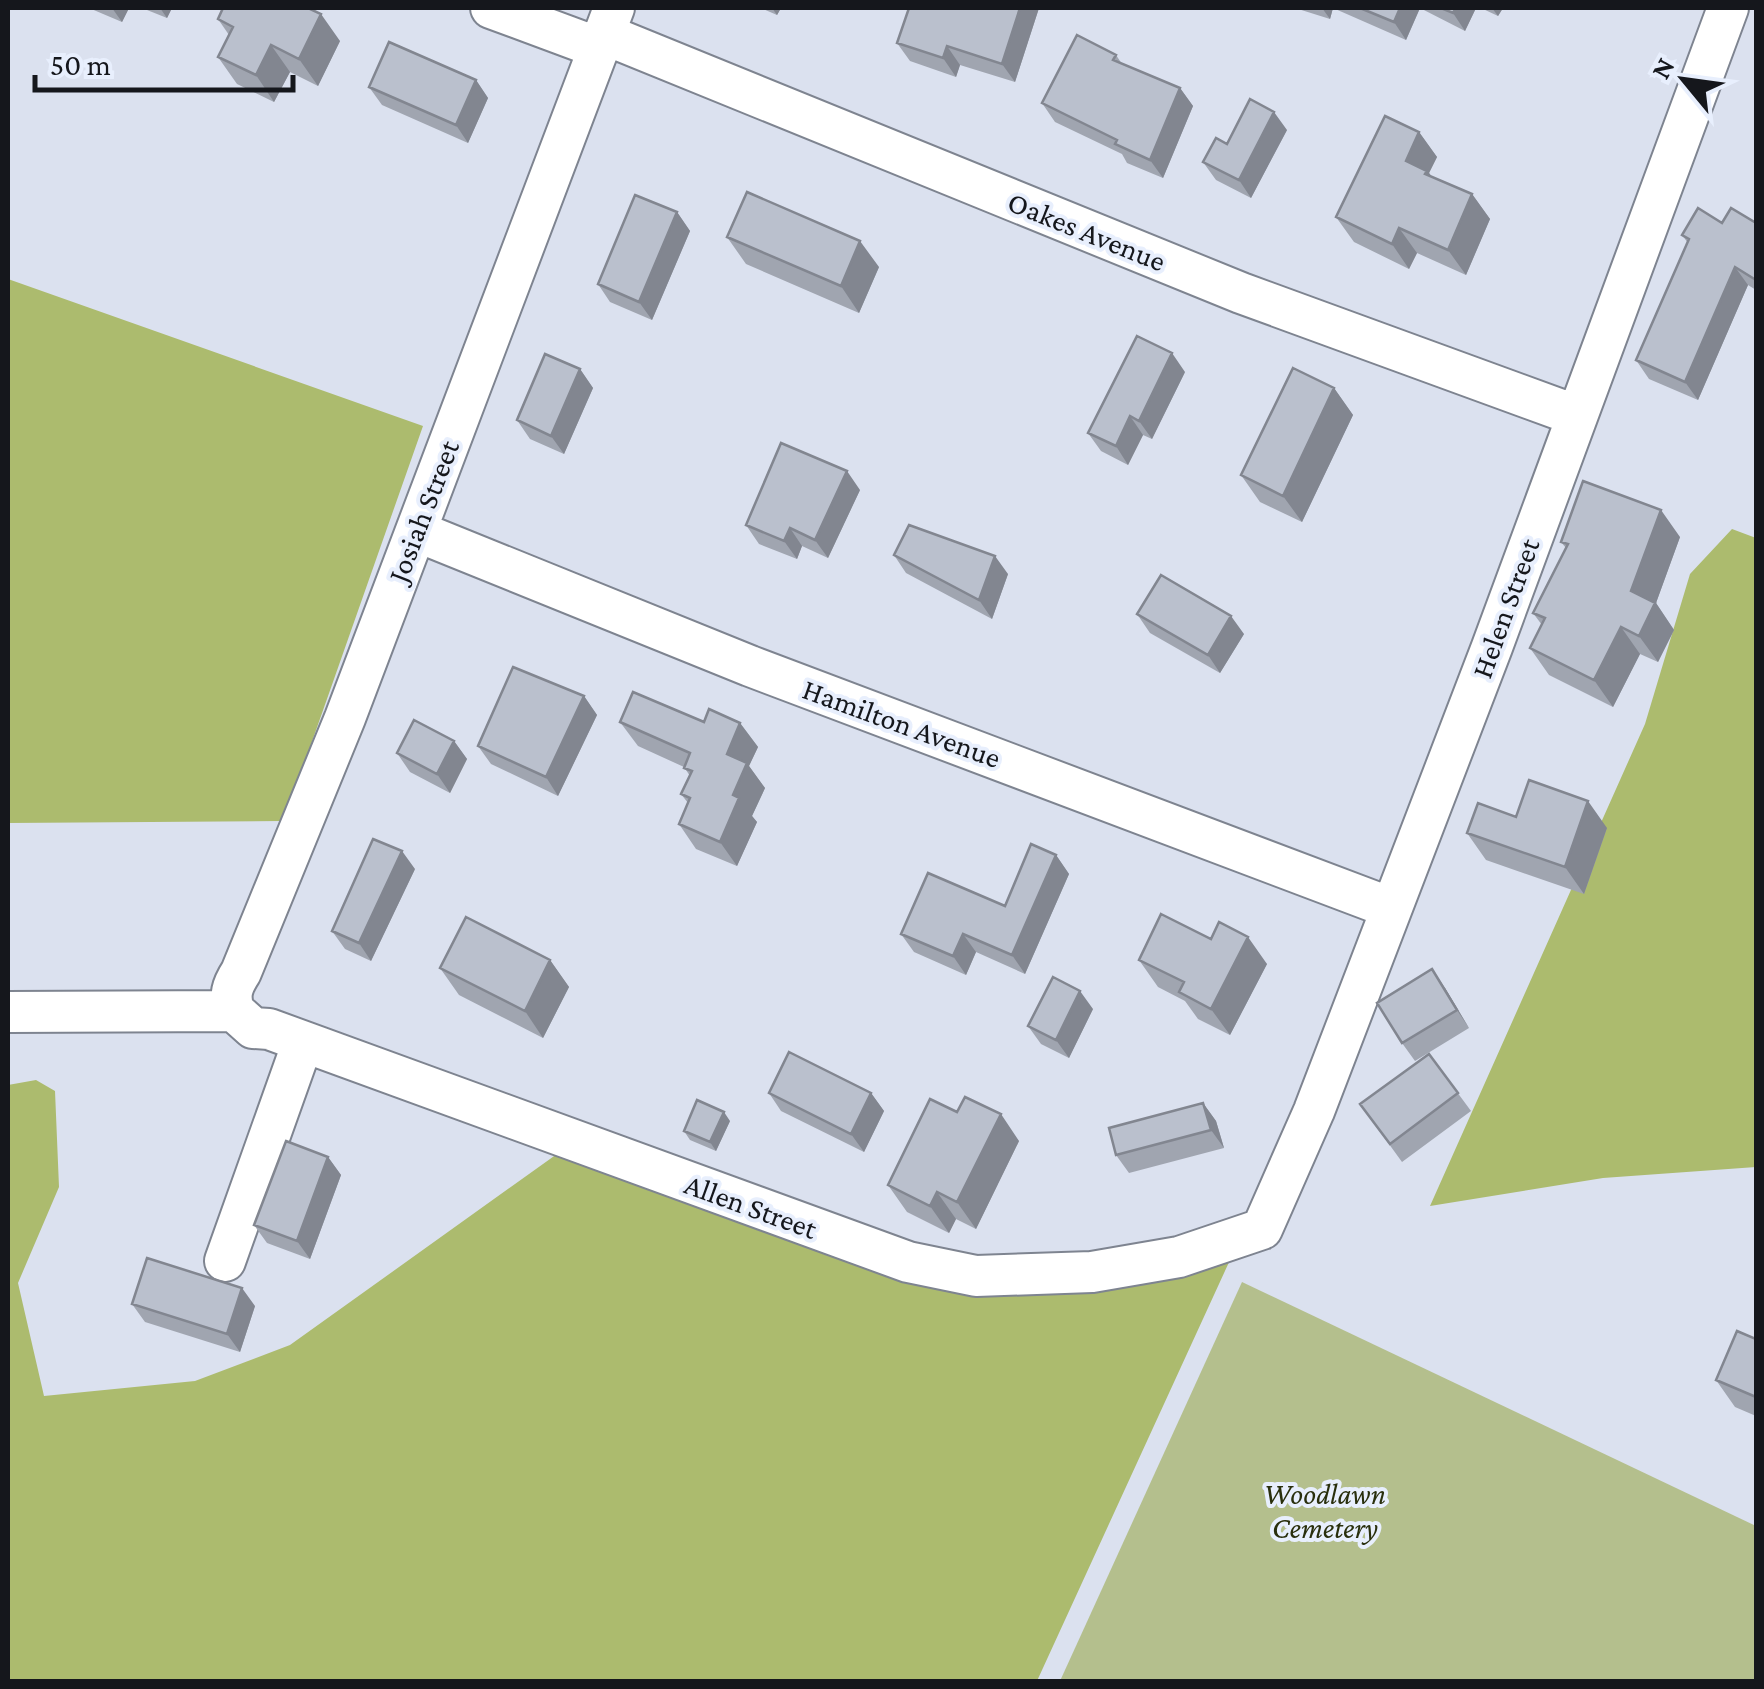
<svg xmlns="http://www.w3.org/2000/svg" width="1764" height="1689" font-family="'Crimson Pro',serif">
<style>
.green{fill:#b4bf8d}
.forest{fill:#acbb6e}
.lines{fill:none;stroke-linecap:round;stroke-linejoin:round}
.minor-casing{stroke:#7e8490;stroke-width:44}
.minor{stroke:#fff;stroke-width:40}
.wall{fill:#a0a5b0}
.shaded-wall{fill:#828690}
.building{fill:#bac0cd;stroke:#828690;stroke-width:2.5}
.labels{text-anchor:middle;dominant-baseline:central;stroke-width:8;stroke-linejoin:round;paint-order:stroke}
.street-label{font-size:30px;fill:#15171c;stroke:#e8effd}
.park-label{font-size:30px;font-style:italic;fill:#292f0d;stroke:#e8effd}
</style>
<rect width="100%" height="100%" fill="#dbe1ef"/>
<path class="green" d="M1242 1282 1756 1526V1681H1060Z"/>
<path class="forest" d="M8 279 423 426 302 770 281 821 8 823Z
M1732 529 1756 538V1167L1603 1178 1430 1206 1645 724 1690 574Z
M36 1080 55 1091 59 1187 18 1283 44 1396 195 1381 290 1345 557 1154 859 1265 1230 1260 1037 1681 8 1682V1085Z"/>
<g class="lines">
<defs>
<path id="minor" d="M491 8 599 48
M604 34 1241 293 1575 415
M416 531 750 666 1391 908
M234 1011 253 1028 269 1029 908 1262 976 1276 1092 1272 1179 1257 1262 1229 1314 1111 1492 647 1728 8
M234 1011C229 995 232 986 241 972L345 718 614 8
M8 1012 234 1011
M225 1261 303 1042"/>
</defs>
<use href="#minor" class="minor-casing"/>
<use href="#minor" class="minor"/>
</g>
<path class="wall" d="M89 8H129L122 22Z
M142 8H172L167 18Z
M761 8H781L777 15Z
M1039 8 1015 82 960 65 956 77 910 61 897 43Z
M1295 8H1333L1330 19Z
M1333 8H1476L1465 31 1420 8 1406 40Z
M1481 8H1503L1498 16Z
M218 19 340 41 318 86 290 72 274 102 237 84 218 57 229 35Z
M1116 55 1122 64 1180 88 1193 106 1163 178 1127 163 1122 154 1055 122 1042 103Z
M476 80 488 98 468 143 382 105 369 87Z
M1287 130 1251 198 1216 180 1203 162 1227 144Z
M1419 132 1437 157 1429 173 1432 177 1472 194 1490 219 1466 275 1417 253 1409 269 1354 242 1336 217Z
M677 212 690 231 652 320 610 302 598 284Z
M1722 223H1756V290L1748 285 1698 400 1649 379 1636 360 1688 243 1682 235Z
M727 237 879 267 859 313 746 264Z
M580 369 593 388 564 454 530 439 517 420Z
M1185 372 1152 439 1143 435 1128 465 1101 451 1088 433Z
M1334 388 1353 415 1302 522 1260 502 1241 475Z
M860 490 828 558 802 546 797 559 759 544 746 525Z
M1680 537 1656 603 1674 630 1658 662 1640 654 1613 707 1549 675 1530 648 1542 625 1533 613 1566 548 1561 542Z
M894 555 1008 574 992 619 906 573Z
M1137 614 1244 634 1220 673 1150 633Z
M584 696 597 715 558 796 491 764 478 746Z
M620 722 740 723 758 747 749 766 765 788 752 816 757 822 737 866 696 849 679 824 688 803 681 794 690 776 684 767 638 746Z
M454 741 467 759 450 793 410 772 397 753Z
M1516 817 1607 828 1584 894 1486 860 1467 833Z
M1056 855 1069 874 1025 974 976 952 966 975 914 952 901 934 1005 906Z
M415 869 371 961 345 949 332 931Z
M1211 939 1267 964 1230 1035 1198 1019 1185 1001 1158 987 1139 960Z
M550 960 569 987 543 1038 459 995 440 968Z
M1445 988 1469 1028 1415 1061 1402 1043Z
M1093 1009 1069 1058 1041 1044 1028 1026Z
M1429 1054 1471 1111 1402 1162 1360 1104Z
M769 1093H871L884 1111 864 1152 781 1111Z
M1203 1103 1216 1121 1224 1148 1129 1173 1116 1155Z
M957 1112 1019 1141 976 1229 956 1219 949 1233 907 1212 888 1185Z
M730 1121 716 1151 690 1140 684 1131Z
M328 1157 341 1175 310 1259 267 1243 254 1225Z
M132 1304 255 1306 240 1352 145 1322Z
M1756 1339V1416L1735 1407 1716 1380Z"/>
<path class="shaded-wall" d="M112 8H129L122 22Z
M160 8H172L167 18Z
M772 8H781L777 15Z
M1020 8H1039L1015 82 1002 64Z
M1322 8H1333L1330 19Z
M1400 8H1420L1406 40 1394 22Z
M1456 8H1476L1465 31 1453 13Z
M1492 8H1503L1498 16Z
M321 14 340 41 318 86 299 59Z
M271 45 290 72 274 102 256 75Z
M947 46 960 65 956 77 943 58Z
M476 80 488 98 468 143 456 125Z
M1180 88 1193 106 1163 178 1150 160Z
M1274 112 1287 130 1251 198 1239 180Z
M1419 132 1437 157 1429 173 1445 196 1406 161Z
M1472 194 1490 219 1466 275 1448 250Z
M677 212 690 231 652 320 639 302Z
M1399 228 1417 253 1409 269 1392 244Z
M860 241 879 267 859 313 841 286Z
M1735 267 1748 285 1698 400 1685 382Z
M1172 353 1185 372 1152 439 1139 421Z
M580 369 593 388 564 454 551 436Z
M1334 388 1353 415 1302 522 1283 496Z
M1130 416 1143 435 1128 465 1116 446Z
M847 471 860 490 828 558 815 540Z
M1661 510 1680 537 1656 603 1674 630 1658 662 1639 636 1631 591Z
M790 528 802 546 797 559 784 541Z
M995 556 1008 574 992 619 979 600Z
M1231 616 1244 634 1220 673 1208 655Z
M1621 627 1640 654 1613 707 1594 680Z
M584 696 597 715 558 796 546 777Z
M740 723 758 747 749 766 765 788 752 816 757 822 737 866 720 842 733 795 727 754Z
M454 741 467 759 450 793 437 774Z
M1588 801 1607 828 1584 894 1565 867Z
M402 851 415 869 371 961 359 943Z
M1056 855 1069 874 1025 974 1012 955Z
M963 934 976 952 966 975 953 956Z
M1248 937 1267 964 1230 1035 1211 1009Z
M550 960 569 987 543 1038 525 1011Z
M1432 969 1445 988 1469 1028 1457 1010Z
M1080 991 1093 1009 1069 1058 1056 1040Z
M871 1093 884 1111 864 1152 851 1134Z
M1203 1103 1216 1121 1224 1148 1211 1130Z
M724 1112 730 1121 716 1151 710 1142Z
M1001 1114 1019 1141 976 1229 957 1202Z
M328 1157 341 1175 310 1259 297 1241Z
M937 1192 956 1219 949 1233 930 1206Z
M242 1288 255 1306 240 1352 227 1334Z"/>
<path class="building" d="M223 8H308L321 14 299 59 271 45 256 75 218 57 233 27 218 19Z
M909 8H1020L1002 64 947 46 943 58 897 43Z
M1360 8H1400L1394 22Z
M1441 8H1456L1453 13Z
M1077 35 1116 55 1113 60 1180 88 1150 160 1115 144 1117 140 1042 103Z
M389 42 476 80 456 125 369 87Z
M1250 99 1274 112 1239 180 1203 162 1216 138 1227 144Z
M1385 116 1419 132 1406 161 1427 171 1425 174 1472 194 1448 250 1399 228 1392 244 1336 217Z
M747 192 860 241 841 286 727 237Z
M635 195 677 212 639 302 598 284Z
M1698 208 1722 223 1731 208 1756 223V280L1735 267 1685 382 1636 360 1689 239 1682 235Z
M1137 336 1172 353 1139 421 1130 416 1116 446 1088 433Z
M545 354 580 369 551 436 517 420Z
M1293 368 1334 388 1283 496 1241 475Z
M781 443 847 471 815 540 790 528 784 541 746 525Z
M1583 481 1661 510 1631 591 1655 603 1639 636 1621 627 1594 680 1530 648 1545 618 1533 613 1568 544 1561 542Z
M909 525 995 556 979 600 894 555Z
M1161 575 1231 616 1208 655 1137 614Z
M513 667 584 696 546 777 478 746Z
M633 692 704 722 709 709 740 723 727 754 747 763 733 795 739 798 720 842 679 824 690 798 681 794 692 771 684 768 690 753 620 722Z
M414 720 454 741 437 774 397 753Z
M1529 780 1588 801 1565 867 1467 833 1478 803 1516 817Z
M373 839 402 851 359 943 332 931Z
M1031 844 1056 855 1012 955 963 934 953 956 901 934 928 873 1005 906Z
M1161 914 1211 939 1219 922 1248 937 1211 1009 1179 992 1184 982 1139 960Z
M466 917 550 960 525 1011 440 968Z
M1432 969 1457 1010 1402 1043 1377 1003Z
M1053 977 1080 991 1056 1040 1028 1026Z
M789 1052 871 1093 851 1134 769 1093Z
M1429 1054 1458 1093 1390 1144 1360 1104Z
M965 1097 1001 1114 957 1202 937 1192 930 1206 888 1185 930 1099 957 1112Z
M697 1100 724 1112 710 1142 684 1131Z
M1203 1103 1211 1130 1116 1155 1109 1128Z
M286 1141 328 1157 297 1241 254 1225Z
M147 1258 242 1288 227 1334 132 1304Z
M1737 1331 1756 1339V1397L1716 1380Z"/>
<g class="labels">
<g class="street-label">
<text transform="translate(1087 231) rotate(22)">Oakes Avenue</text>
<text transform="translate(423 511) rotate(-69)">Josiah Street</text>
<text transform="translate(1505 608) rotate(-70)">Helen Street</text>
<text transform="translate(902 723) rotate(20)">Hamilton Avenue</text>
<text transform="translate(751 1206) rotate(20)">Allen Street</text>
</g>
<g class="park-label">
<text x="1325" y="1493">Woodlawn<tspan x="1325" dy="34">Cemetery</tspan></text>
</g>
</g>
<rect width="1764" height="1689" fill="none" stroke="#15171c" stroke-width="20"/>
<g transform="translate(1684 80) rotate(299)" stroke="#e8effd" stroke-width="8" paint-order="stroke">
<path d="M0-8L18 38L0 25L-18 38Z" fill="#15171c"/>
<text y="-15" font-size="28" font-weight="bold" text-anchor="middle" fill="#15171c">N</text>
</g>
<path d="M35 75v15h258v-15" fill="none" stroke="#15171c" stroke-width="5"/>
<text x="50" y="75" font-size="30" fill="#15171c" stroke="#e8effd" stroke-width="8" paint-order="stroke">50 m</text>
</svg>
